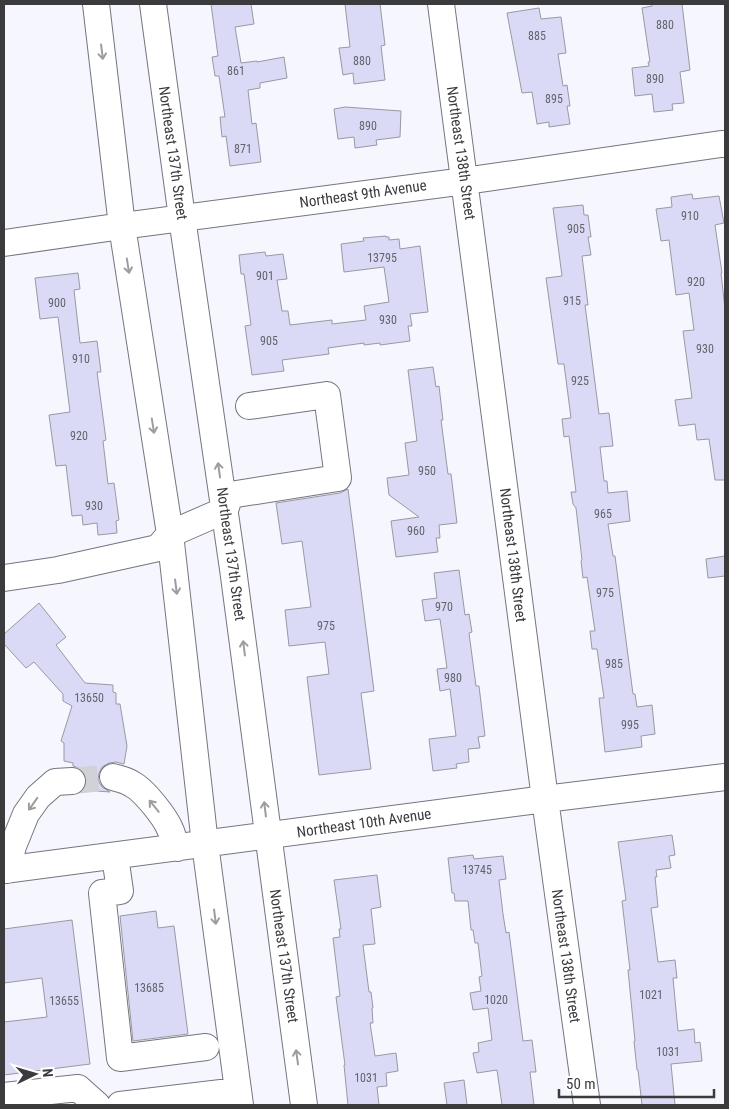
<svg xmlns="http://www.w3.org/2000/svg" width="729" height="1109" font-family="'Roboto Condensed',sans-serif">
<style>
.building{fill:#dbdaf6;stroke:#9999a2}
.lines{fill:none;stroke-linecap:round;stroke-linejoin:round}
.minor-tunnel{stroke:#d1d1d8;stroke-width:26;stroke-dasharray:26 13;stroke-linecap:butt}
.minor-casing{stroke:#75757d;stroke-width:28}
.minor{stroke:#fff;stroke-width:26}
.oneway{stroke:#9d9d9e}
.labels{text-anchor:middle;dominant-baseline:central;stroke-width:5;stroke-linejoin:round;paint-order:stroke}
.number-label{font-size:12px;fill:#63636c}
.street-label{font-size:15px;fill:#3b3b3e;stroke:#fff}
</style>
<rect width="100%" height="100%" fill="#f6f6ff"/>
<path class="building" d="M211 4H251L254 24 235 27 241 63 257 61V62L284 57 287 78 260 83V88L248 90 252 124 256 123 261 162 230 166 226 136 222 137 220 117H225L219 76H215L212 57 218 56Z
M345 4H380L385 45 381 46 385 80 354 84 353 73 343 75 339 48 350 47Z
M652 4H682L690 70 680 72 684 103 672 104 673 110 654 112 652 94 635 96 632 68 649 66 648 62H650L642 8 652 6Z
M539 8 541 19 561 17 566 53 558 54 563 86 567 85 570 106H567L570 124 549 127V122L537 124 532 92 522 93 507 13Z
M345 107 401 111 400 137 376 140 377 145 355 148 354 137 338 139 334 109Z
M692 194 693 199 719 196 724 223 715 225 722 273H721L725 309V480H715L709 439 697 440 695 424 679 426 675 400 692 398 683 331 694 330 689 293 676 295 669 240 661 241 656 209 672 207 671 197Z
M583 205 584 215H588L591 237H588L591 255 582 256 588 305H585L599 414 609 413 613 446 600 447 604 481H607L608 493 627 491 630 521 608 524 613 556H615L633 694H635L637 707 652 705 655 734 641 736 642 747 605 752 599 698H604L597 649H592L590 631H595L587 577 583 578 581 561 582 560 576 508 573 504 571 492H576L569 436 564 437 562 419 571 418 564 364H558L546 278 562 276 553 208Z
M386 236V237H389V240L399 239 400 249 420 246 428 312 410 314 412 326H408L410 341 380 345V343L364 345V343L328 348 329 354 282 360 284 371 252 375 245 326 251 325 244 274H241L239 255 265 252 266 256 283 254 287 279 277 280 282 311H288L290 325 332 320V324L366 320 364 306 389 302 384 267 344 272 341 244 364 241 363 238Z
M78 273 80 289 74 290 80 343 97 341 101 372H97L106 440 103 441 108 484 114 483 119 520 116 521 117 533 98 535 97 523 83 525 82 515 72 516 66 465 56 466 49 415 70 412 58 317 40 319 35 278Z
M433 367 436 387 439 386 443 420H441L448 474H451L457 523 439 525 440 538H436L438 552 396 557 391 521 419 517 389 495 387 478 409 475 405 443 417 441 408 370Z
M348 489 374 691 361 693 371 769 319 775 307 677 329 674 325 642 289 646 285 610 311 607 302 541 282 544 276 503 340 493Z
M725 556V576L708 578 706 559Z
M459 570 465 615 469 614 472 632 469 633 476 686H479L485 736 478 737 480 748 468 749 469 762 456 764 457 768 433 771 429 739 456 736 450 689 440 691 437 669 447 668 440 619 425 621 422 600 437 598 434 573Z
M39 603 66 637 56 645 85 683 113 685V692L116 693V704H120L127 746 124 764 116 762 109 763 102 767 99 773 98 780 102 787 110 792 84 790 86 787 87 781 85 773 79 768 73 766V763L64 761V743L61 741 72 706 63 701V694L34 662 26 668 4 644V634Z
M672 835 675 855 669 856 671 868 656 870 657 877H655L658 907 651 908 658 962 675 960 677 978H673L678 1031 694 1029 695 1043 700 1042 702 1061 671 1064 675 1105H642L638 1070H637L634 1041H635L628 970H630L622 901 626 900 618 842Z
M473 855 474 859 503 856 506 879 499 880 503 914 506 933 509 932 523 1041 532 1040 536 1072H530L534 1105H502L497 1070 477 1073 473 1053 479 1052 478 1043 492 1040 488 1008 473 1010 470 993 481 991 479 977 482 976 478 943H475L473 930H471L468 901H455L454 893H452L448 858Z
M377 875 381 907 371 909 375 944 363 945 369 992H371L373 1008H372L373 1023H370L375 1056 396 1053 398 1071 386 1073 387 1086 377 1087 379 1105H348L344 1065H345L336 997 340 996 333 938 340 937 339 929H341L334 880Z
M156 911 158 928 174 926 188 1034 133 1041 120 916Z
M72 920 90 1064 4 1075V1022L47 1017 42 978 4 983V929Z
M464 1080 467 1105H447L444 1083Z"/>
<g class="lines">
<path class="minor-tunnel" d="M72 781 113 777"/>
<defs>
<path id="minor" d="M96 4 122 226 170 534 205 844 240 1105
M153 4 182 218 233 569 304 1105
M441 4 545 799 587 1105
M4 243 122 226 465 181 721 144H725
M4 578 58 570 158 548 170 534 225 510 230 495 338 478 327 395 249 406
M113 777C120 779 126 780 132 784 144 790 165 817 170 829 173 835 174 842 177 848
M115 856 120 891 102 893 120 1058 206 1047
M4 870 545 799 725 777
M7 870 13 846 26 814 38 797 55 782 72 781
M4 1096 78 1088 97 1105
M120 1105 238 1091"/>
</defs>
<use href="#minor" class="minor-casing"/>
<use href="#minor" class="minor"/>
</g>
<defs><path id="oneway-shaft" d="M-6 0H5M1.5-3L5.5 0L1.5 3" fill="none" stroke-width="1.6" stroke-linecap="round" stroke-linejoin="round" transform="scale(1.25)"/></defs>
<g class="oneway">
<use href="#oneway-shaft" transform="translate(102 52) rotate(83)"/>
<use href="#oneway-shaft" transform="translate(128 266) rotate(81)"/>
<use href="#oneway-shaft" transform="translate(153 426) rotate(81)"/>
<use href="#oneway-shaft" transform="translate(219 470) rotate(-98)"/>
<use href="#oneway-shaft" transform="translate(176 587) rotate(83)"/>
<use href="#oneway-shaft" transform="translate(244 648) rotate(-97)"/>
<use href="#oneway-shaft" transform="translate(33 804) rotate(125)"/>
<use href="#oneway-shaft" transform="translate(154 806) rotate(-129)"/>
<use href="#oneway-shaft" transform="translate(265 809) rotate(-97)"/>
<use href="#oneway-shaft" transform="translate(215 917) rotate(83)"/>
<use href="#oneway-shaft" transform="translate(297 1057) rotate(-98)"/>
</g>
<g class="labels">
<g class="number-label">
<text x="665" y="25">880</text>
<text x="537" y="36">885</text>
<text x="362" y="61">880</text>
<text x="236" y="71">861</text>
<text x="655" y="79">890</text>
<text x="554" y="99">895</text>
<text x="368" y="126">890</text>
<text x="243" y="149">871</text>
<text x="690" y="216">910</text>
<text x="576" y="229">905</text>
<text x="382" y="258">13795</text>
<text x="265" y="276">901</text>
<text x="696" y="282">920</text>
<text x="572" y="301">915</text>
<text x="57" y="303">900</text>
<text x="388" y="320">930</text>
<text x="269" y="341">905</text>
<text x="705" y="349">930</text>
<text x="81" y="359">910</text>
<text x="580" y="381">925</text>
<text x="79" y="436">920</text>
<text x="427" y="471">950</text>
<text x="94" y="506">930</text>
<text x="603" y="514">965</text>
<text x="416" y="531">960</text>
<text x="605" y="593">975</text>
<text x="444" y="607">970</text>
<text x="326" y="626">975</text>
<text x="614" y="664">985</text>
<text x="453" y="678">980</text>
<text x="89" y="698">13650</text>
<text x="630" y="725">995</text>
<text x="477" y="870">13745</text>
<text x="149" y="988">13685</text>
<text x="651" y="995">1021</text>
<text x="496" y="1000">1020</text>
<text x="64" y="1001">13655</text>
<text x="668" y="1052">1031</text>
<text x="366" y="1078">1031</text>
</g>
<g class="street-label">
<text transform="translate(173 153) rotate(82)">Northeast 137th Street</text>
<text transform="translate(461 153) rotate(82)">Northeast 138th Street</text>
<text transform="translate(363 194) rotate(-8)">Northeast 9th Avenue</text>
<text transform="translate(231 554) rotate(82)">Northeast 137th Street</text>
<text transform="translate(513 555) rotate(83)">Northeast 138th Street</text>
<text transform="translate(364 823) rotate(-8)">Northeast 10th Avenue</text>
<text transform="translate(284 956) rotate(82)">Northeast 137th Street</text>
<text transform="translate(566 956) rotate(82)">Northeast 138th Street</text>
</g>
</g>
<rect width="729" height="1109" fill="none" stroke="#3b3b3e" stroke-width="10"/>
<g transform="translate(35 1074) rotate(85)" stroke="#ffffff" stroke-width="4" paint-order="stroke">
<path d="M0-4L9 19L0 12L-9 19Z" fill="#3b3b3e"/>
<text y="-8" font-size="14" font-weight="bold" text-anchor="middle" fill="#3b3b3e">N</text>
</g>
<path d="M559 1089v8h155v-8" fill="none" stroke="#3b3b3e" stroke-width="2.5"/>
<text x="566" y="1089" font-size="15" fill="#3b3b3e" stroke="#ffffff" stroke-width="4" paint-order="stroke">50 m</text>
</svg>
